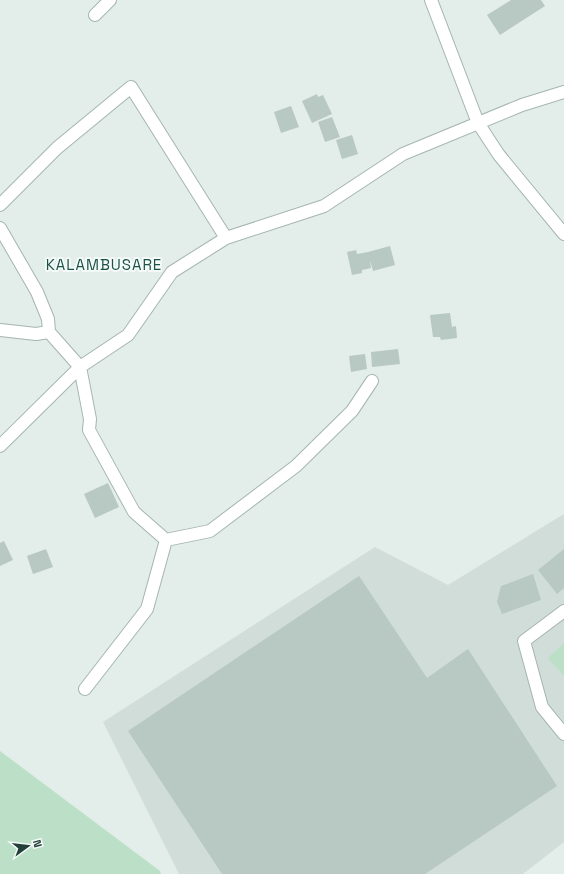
<svg xmlns="http://www.w3.org/2000/svg" width="564" height="874" font-family="'Space Grotesk',sans-serif">
<style>
.built{fill:#d1ddd8}
.green{fill:#bbdfc7}
.building{fill:#b8c8c2}
.lines{fill:none;stroke-linecap:round;stroke-linejoin:round}
.minor-casing{stroke:#a5b5b1;stroke-width:14}
.minor{stroke:#fff;stroke-width:12}
.labels{text-anchor:middle;dominant-baseline:central;stroke-width:4;stroke-linejoin:round;paint-order:stroke}
.quarter-label{font-size:15px;letter-spacing:1px;fill:#1d5248;stroke:#f4faf7}
</style>
<rect width="100%" height="100%" fill="#e3ede9"/>
<path class="built" d="M564 514V842L523 874H179L103 722 375 547 448 585Z"/>
<path class="green" d="M564 643V676L548 658Z
M0 751 160 871 161 874H0Z"/>
<path class="building" d="M511 0H541L545 6 500 35 487 15Z
M317 94 318 97 323 95 332 114 312 123 302 101Z
M291 106 299 127 281 133 274 112Z
M332 117 340 137 325 142 318 122Z
M352 135 358 154 342 159 336 140Z
M390 246 395 265 373 271 370 260 371 268 362 270V273L352 275 347 252 356 250 357 254 368 252Z
M450 313 452 327 456 326 457 338 441 340 440 337H433L430 315Z
M398 349 400 364 372 367 371 352Z
M365 354 367 369 351 372 349 356Z
M108 483 119 507 95 518 84 494Z
M4 541 13 560 0 566V543Z
M46 549 53 567 33 574 27 556Z
M564 549V588L557 594 538 570Z
M533 574 541 600 502 614 497 602 501 586Z
M359 576 427 678 468 649 557 786 425 874H222L128 731Z"/>
<g class="lines">
<defs>
<path id="minor" d="M431 0 478 123 499 155 564 234
M95 15 110 0
M0 205 57 148 131 87 226 238
M0 228 37 292 48 319 49 332 80 367 90 419 89 430 134 512 166 540
M0 330 36 334 49 332
M0 446 80 367 128 335 172 272 226 238 324 206 403 154 522 105 564 92
M564 611 524 641 542 707 564 734
M85 689 147 609 166 540 210 531 296 466 352 411 372 381"/>
</defs>
<use href="#minor" class="minor-casing"/>
<use href="#minor" class="minor"/>
</g>
<g class="labels">
<g class="quarter-label">
<text x="104" y="264">KALAMBUSARE</text>
</g>
</g>
<g transform="translate(28 846) rotate(75)" stroke="#f4faf7" stroke-width="3" paint-order="stroke">
<path d="M0-3L7 15L0 10L-7 15Z" fill="#223f39"/>
<text y="-6" font-size="11" font-weight="bold" text-anchor="middle" fill="#223f39">N</text>
</g>
</svg>
